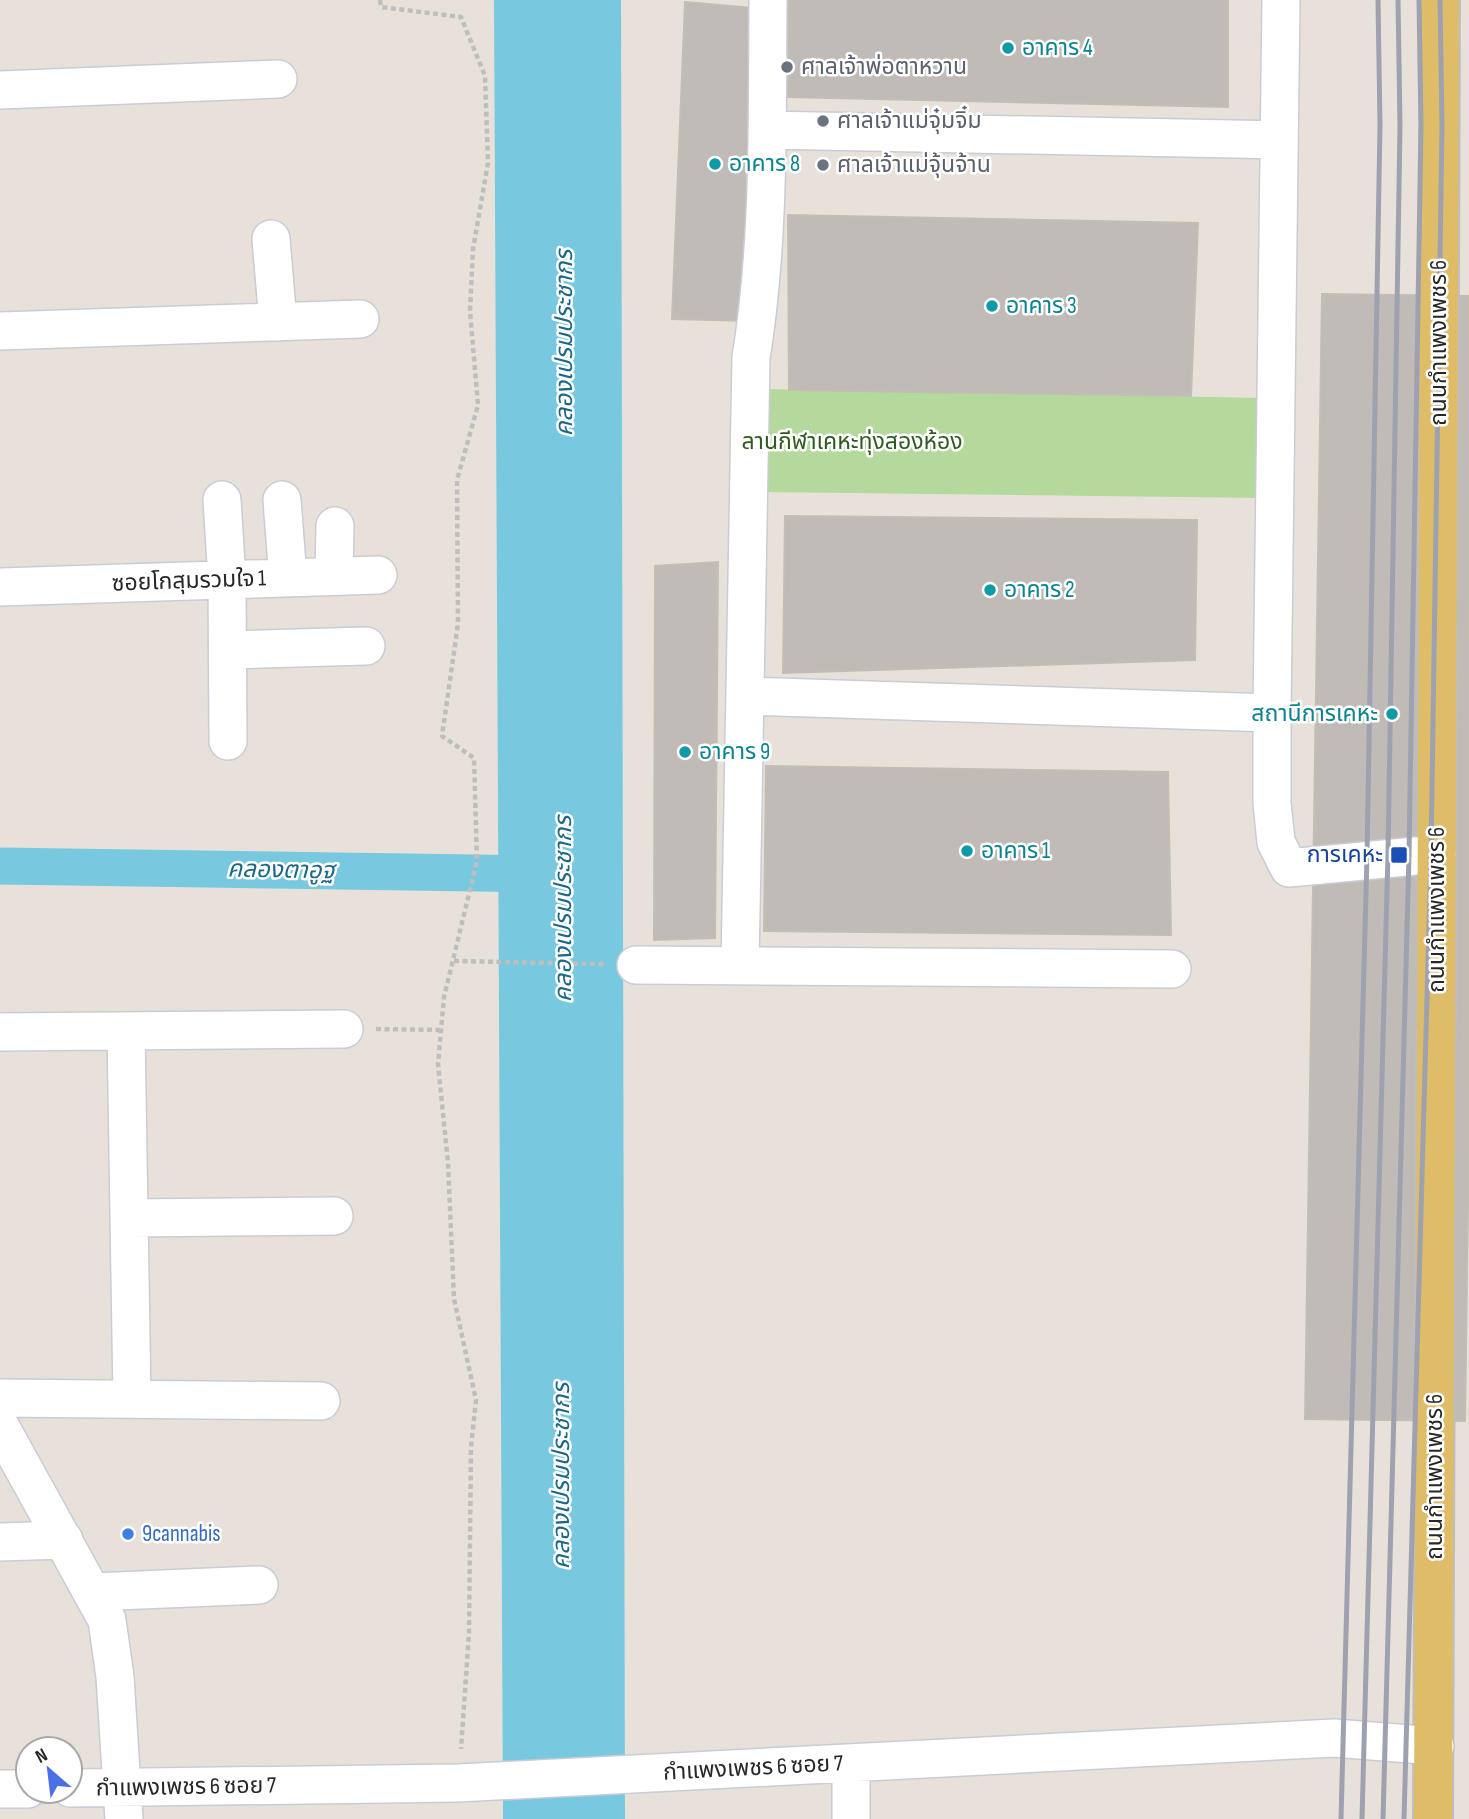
<svg xmlns="http://www.w3.org/2000/svg" width="1469" height="1819" font-family="'Sofia Sans Condensed','Noto Sans Thai',sans-serif">
<style>
.green{fill:#b4d99c}
.water{fill:#78c9df}
.lines{fill:none;stroke-linecap:round;stroke-linejoin:round}
.canal{stroke:#78c9df;stroke-width:37}
.building{fill:#c0bbb7;stroke:#c3bdb4;stroke-width:2}
.minor-casing{stroke:#c9ccd7;stroke-width:40}
.major-casing{stroke:#bebebe;stroke-width:42}
.path{stroke:#bebebe;stroke-width:4.5;stroke-dasharray:5 3.5;stroke-linecap:butt}
.minor{stroke:#fff;stroke-width:37}
.major{stroke:#dfbd68;stroke-width:38}
.rail{stroke:#9ea1af;stroke-width:5}
.culture-dot{fill:#0f9aa8;stroke:#fff;stroke-width:2.5}
.worship-dot{fill:#6b7280;stroke:#fff;stroke-width:2.5}
.transit-dot{fill:#1a4fb4;stroke:#fff;stroke-width:2.5}
.shop-dot{fill:#3f7fe0;stroke:#fff;stroke-width:2.5}
.labels{text-anchor:middle;dominant-baseline:central;stroke-width:5;stroke-linejoin:round;paint-order:stroke}
.culture-label{font-size:23px;fill:#0d838f;stroke:#fff;text-anchor:start}
.worship-label{font-size:23px;fill:#5b616d;stroke:#fff;text-anchor:start}
.street-label{font-size:23px;fill:#272727;stroke:#fff}
.park-label{font-size:23px;fill:#305a21;stroke:#fff}
.transit-label{font-size:23px;fill:#164399;stroke:#fff;text-anchor:end}
.shop-label{font-size:23px;fill:#366cbe;stroke:#fff;text-anchor:start}
.water-label{font-size:24px;font-style:italic;fill:#1c6786;stroke:#fff}
</style>
<rect width="100%" height="100%" fill="#e8e1da"/>
<path class="green" d="M763 389 1264 398 1265 498 763 492Z"/>
<path class="water" d="M494 0H621L625 1819H503Z"/>
<g class="lines">
<path class="canal" d="M0 866 548 874"/>
</g>
<path class="building" d="M788 0H1228V107L787 97Z
M685 2 752 8 751 321 672 319Z
M788 215 1198 223 1191 396 789 390Z
M1322 294 1469 296V1132L1465 1421 1305 1419Z
M785 516 1197 520 1195 660 783 673Z
M718 562 715 938 654 940 655 566Z
M766 766 1168 772 1171 935 764 931Z"/>
<g class="lines">
<defs>
<path id="minor" d="M1281 0 1272 713V803L1276 842 1289 868 1437 854
M0 90 278 79
M767 130 1279 140
M271 239 278 322
M0 331 360 319
M222 500 227 580 228 741
M282 500 288 578
M334 576 335 526
M0 587 378 575
M228 650 366 646
M747 696 1272 713
M636 965 1172 969
M740 966 751 358C770 241 767 119 768 0
M126 1031 132 1398
M0 1032 344 1029
M129 1218 334 1216
M0 1398 321 1401
M0 1426 107 1620 115 1677 124 1819
M0 1542 64 1540
M93 1592 259 1585
M70 1788 458 1783 1334 1738 1435 1746
M0 1789H28
M851 1819V1763"/>
<path id="major" d="M1433 1819 1440 0"/>
</defs>
<use href="#minor" class="minor-casing"/>
<use href="#major" class="major-casing"/>
<path class="path" d="M380 0 381 7 461 17 485 76 488 163 473 249 470 311 478 405 457 480 458 624 442 736 474 758 477 861 444 997 438 1064 448 1163 454 1299 476 1400 471 1447 469 1633 461 1749
M454 961 604 964
M376 1029 441 1030"/>
<use href="#minor" class="minor"/>
<use href="#major" class="major"/>
<path class="rail" d="M1341 1819 1367 855 1380 125 1378 0
M1362 1819 1388 854 1400 126 1398 0
M1383 1819 1409 855 1421 126 1419 0
M1404 1819 1431 855 1442 125 1440 0"/>
</g>
<g class="culture-dot">
<circle cx="1008" cy="48" r="7"/>
<circle cx="715" cy="164" r="7"/>
<circle cx="992" cy="306" r="7"/>
<circle cx="990" cy="590" r="7"/>
<circle cx="1392" cy="714" r="7"/>
<circle cx="685" cy="752" r="7"/>
<circle cx="967" cy="851" r="7"/>
</g>
<g class="worship-dot">
<circle cx="787" cy="67" r="7"/>
<circle cx="823" cy="121" r="7"/>
<circle cx="823" cy="165" r="7"/>
</g>
<rect class="transit-dot" x="1390" y="846" width="18" height="18" rx="3.5"/>
<circle class="shop-dot" cx="128" cy="1534" r="7"/>
<g class="labels">
<g class="culture-label">
<text x="1022" y="48">อาคาร 4</text>
<text x="729" y="164">อาคาร 8</text>
<text x="1006" y="306">อาคาร 3</text>
<text x="1004" y="590">อาคาร 2</text>
<text x="1378" y="714" text-anchor="end">สถานีการเคหะ</text>
<text x="699" y="752">อาคาร 9</text>
<text x="981" y="851">อาคาร 1</text>
</g>
<g class="worship-label">
<text x="801" y="67">ศาลเจ้าพ่อตาหวาน</text>
<text x="837" y="121">ศาลเจ้าแม่จุ๋มจิ๋ม</text>
<text x="837" y="165">ศาลเจ้าแม่จุ้นจ้าน</text>
</g>
<g class="street-label">
<text transform="translate(1439 343) rotate(-90)">ถนนกำแพงเพชร 6</text>
<text transform="translate(189 581) rotate(-2)">ซอยโกสุมรวมใจ 1</text>
<text transform="translate(1437 910) rotate(-90)">ถนนกำแพงเพชร 6</text>
<text transform="translate(1435 1477) rotate(-90)">ถนนกำแพงเพชร 6</text>
<text transform="translate(753 1768) rotate(-3)">กำแพงเพชร 6 ซอย 7</text>
<text transform="translate(186 1787) rotate(-1)">กำแพงเพชร 6 ซอย 7</text>
</g>
<g class="park-label">
<text x="852" y="442">ลานกีฬาเคหะทุ่งสองห้อง</text>
</g>
<g class="transit-label">
<text x="1383" y="855">การเคหะ</text>
</g>
<g class="shop-label">
<text x="142" y="1534">9cannabis</text>
</g>
<g class="water-label">
<text transform="translate(564 343) rotate(-90)">คลองเปรมประชากร</text>
<text transform="translate(281 870) rotate(1)">คลองตาอูฐ</text>
<text transform="translate(563 909) rotate(-90)">คลองเปรมประชากร</text>
<text transform="translate(561 1476) rotate(-90)">คลองเปรมประชากร</text>
</g>
</g>
<g transform="translate(49 1770) rotate(332)"><circle r="33" fill="#ffffff" stroke="#a9a9a9" stroke-width="2"/>
<path d="M0-5L12 26L0 18L-12 26Z" fill="#4b6fe4"/>
<text y="-10" font-size="19" font-weight="bold" text-anchor="middle" fill="#272727">N</text>
</g>
</svg>
